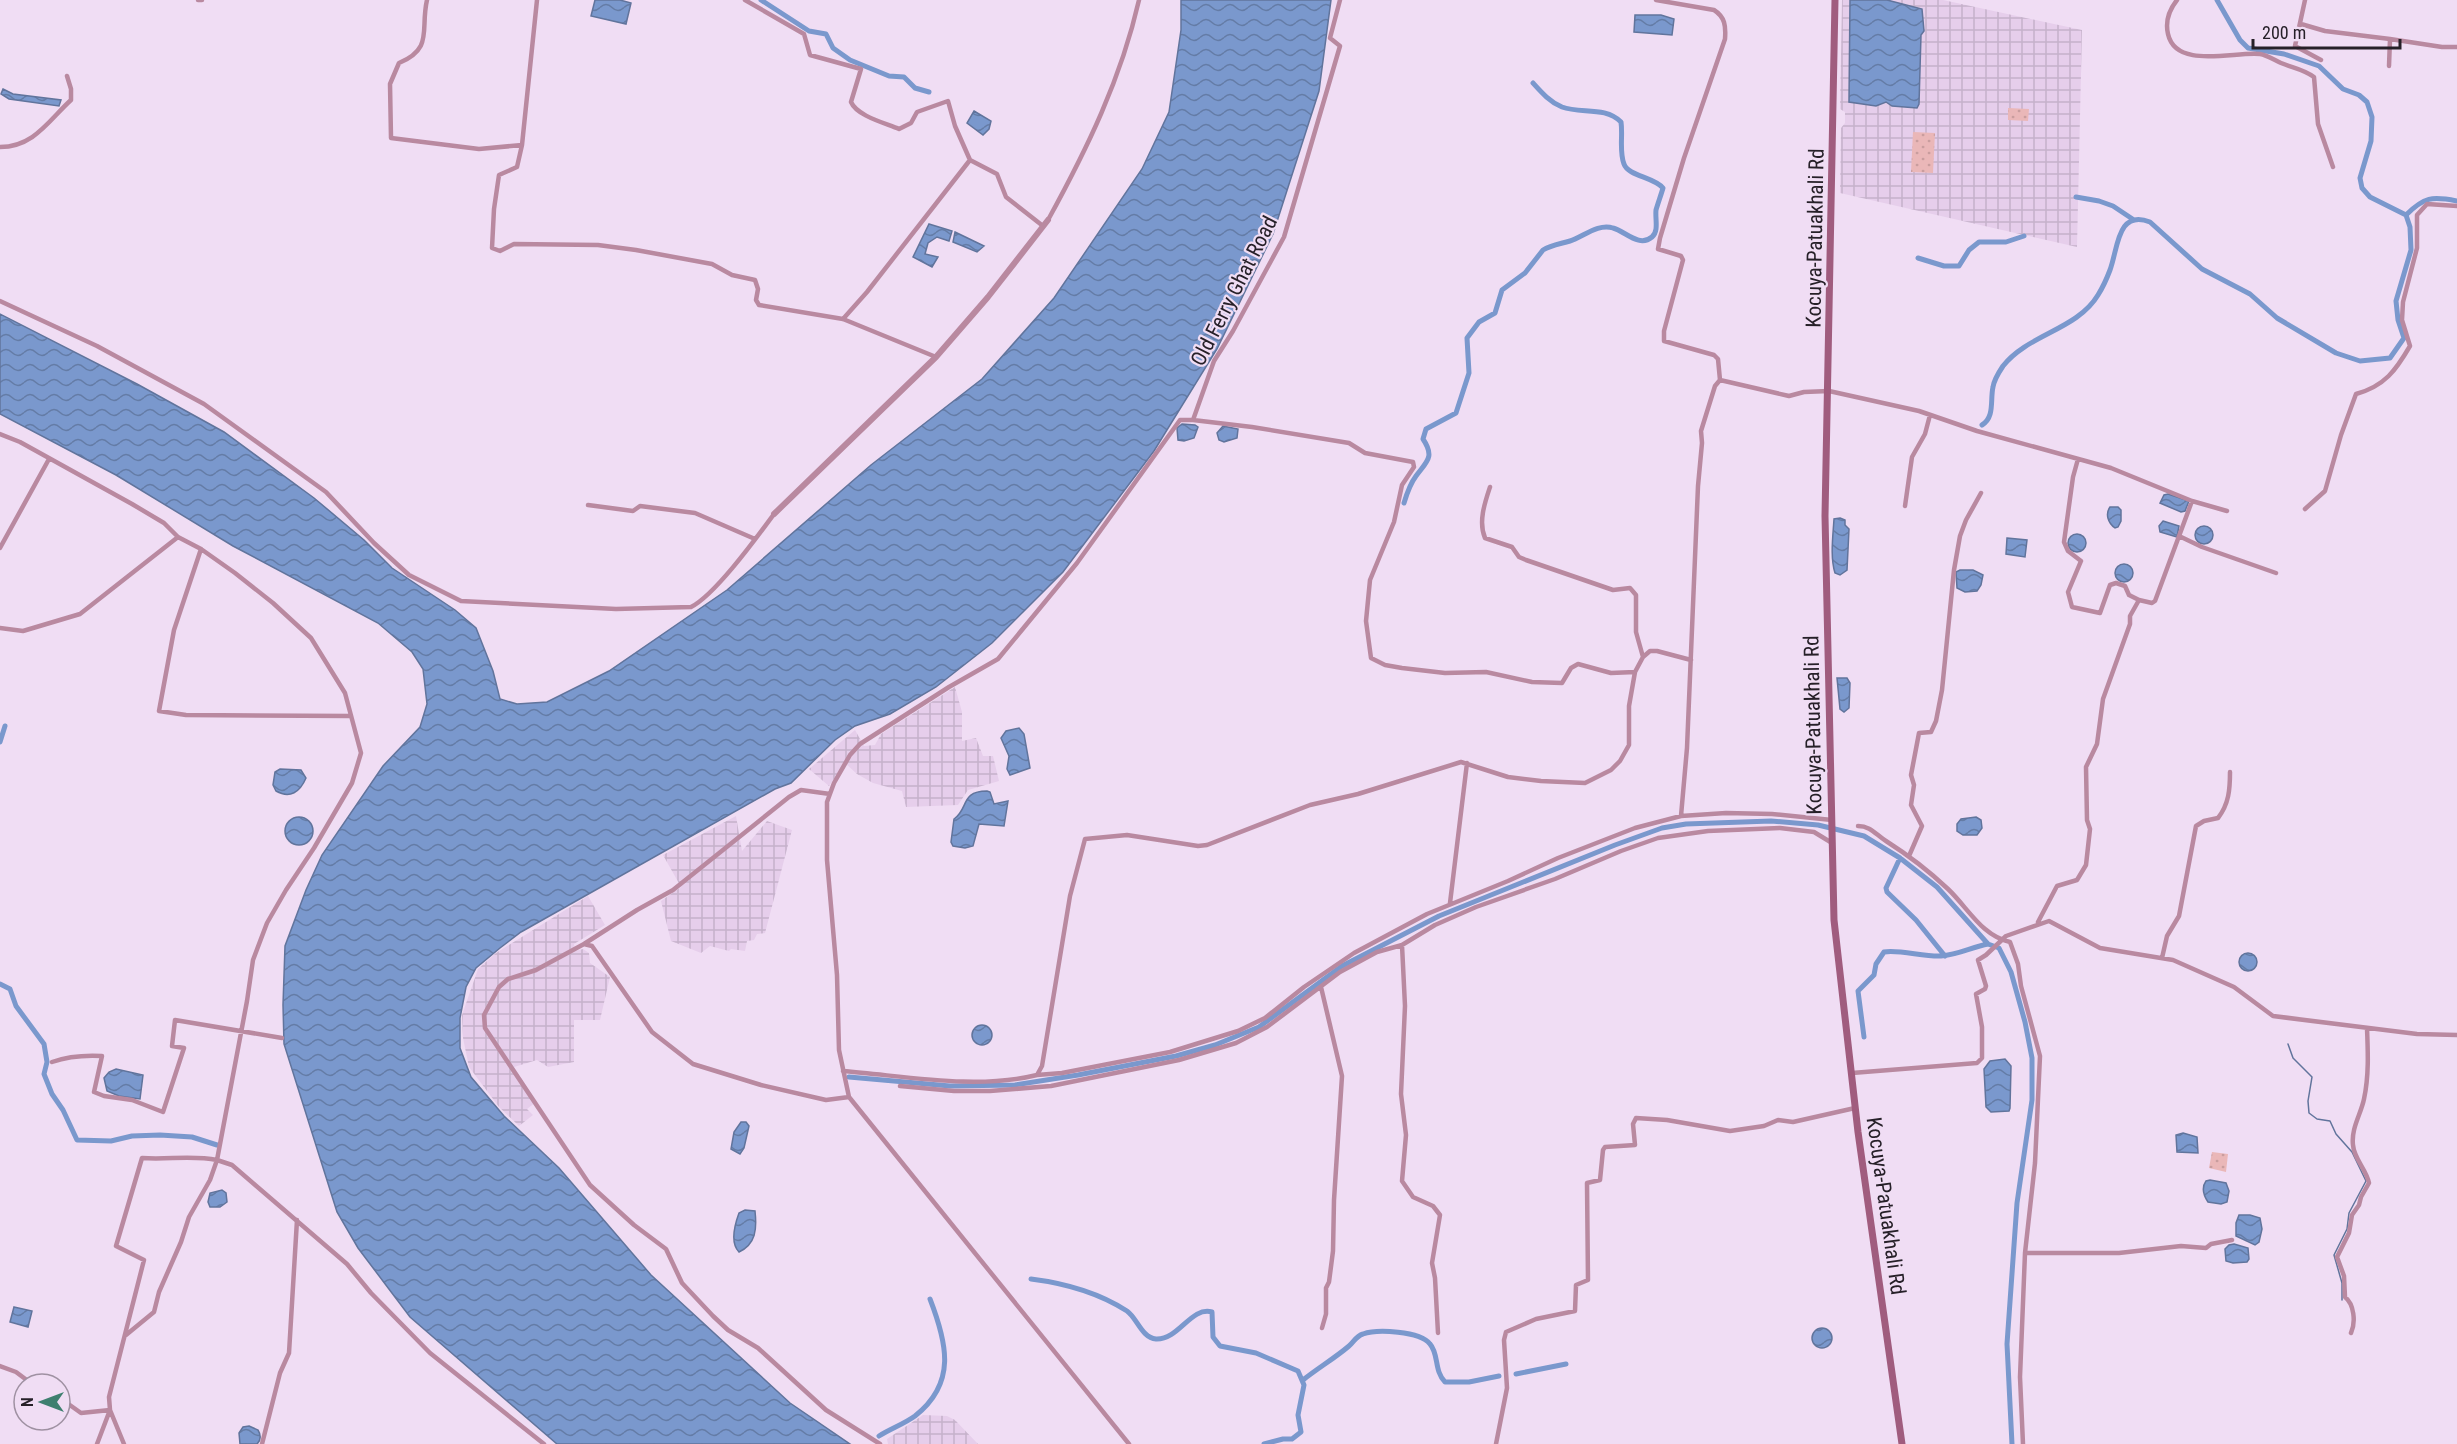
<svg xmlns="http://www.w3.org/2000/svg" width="2457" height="1444" font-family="'Roboto Condensed',sans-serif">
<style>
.industrial{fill:url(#industrial-grid)}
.park{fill:url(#park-dots)}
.water{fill:url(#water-waves);stroke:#61749c;stroke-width:1.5}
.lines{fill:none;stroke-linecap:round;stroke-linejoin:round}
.stream{stroke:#61749c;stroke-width:1.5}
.canal{stroke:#7a98cd;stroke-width:5}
.minor{stroke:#b989a0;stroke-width:4.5}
.tertiary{stroke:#b989a0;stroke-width:6}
.secondary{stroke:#a05c7e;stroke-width:7}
.labels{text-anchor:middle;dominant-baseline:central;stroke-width:4.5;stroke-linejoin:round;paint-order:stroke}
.street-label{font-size:21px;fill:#262028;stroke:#f0ddf4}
</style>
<defs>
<pattern id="industrial-grid" width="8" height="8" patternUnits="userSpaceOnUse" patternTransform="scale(1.5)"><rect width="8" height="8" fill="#e6ceeb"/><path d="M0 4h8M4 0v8" fill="none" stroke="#c5b1ca"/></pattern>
<pattern id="park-dots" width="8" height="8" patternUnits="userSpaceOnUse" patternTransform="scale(1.5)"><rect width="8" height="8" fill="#eab7b8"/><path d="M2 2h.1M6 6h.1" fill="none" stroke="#c99d9e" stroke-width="1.8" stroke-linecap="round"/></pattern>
<pattern id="water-waves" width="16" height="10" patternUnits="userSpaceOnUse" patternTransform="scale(1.5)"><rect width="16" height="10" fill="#7a98cd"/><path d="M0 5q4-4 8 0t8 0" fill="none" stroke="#647ca6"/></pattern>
</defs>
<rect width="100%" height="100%" fill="#f0ddf4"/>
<path class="industrial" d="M1842 0H1943L2082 30 2077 247 1840 193 1841 128 1845 123V112L1840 109Z
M955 687 962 712V741L976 738 983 756H993L999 781 968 790 958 805 906 807 902 791 873 783 857 774 845 763 829 786 809 769 855 730 864 746 875 745 881 734Z
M736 816 742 851 767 821 792 830 765 933 757 934 754 940 747 941 745 951 731 949 729 951 710 946 701 953 671 941 661 901 681 887 663 855Z
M588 896 605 925 574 944 575 951 583 949 589 953 590 963 610 977 600 1020H574V1062L548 1067 537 1060 514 1067 536 1102 527 1109 533 1115 519 1126 499 1107 469 1067 463 1038 462 1015 478 969 496 953Z
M923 1415 947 1416 955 1420 978 1444H888L887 1439Z"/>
<path class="park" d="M2008 108 2029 109 2028 121 2008 120Z
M1913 132 1935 133 1933 173 1911 172Z
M2212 1152 2228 1154 2226 1172 2209 1168Z"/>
<path class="water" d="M595 0H620L631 3 626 24 591 16Z
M1181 0H1331L1319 91 1273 234 1217 349 1154 451 1063 572 992 643 936 687 890 714 855 726 835 740 791 783 775 789 521 932 500 948 476 968 466 987 460 1018V1048L471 1077 504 1116 559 1168 651 1275 790 1403 850 1444H557L410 1317 358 1248 337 1212 284 1044 283 1005 285 946 306 890 322 855 383 766 420 727 427 704 423 669 412 652 378 623 233 546 116 475 0 414V314L137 384 224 432 314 498 364 540 392 568 455 610 476 628 493 671 500 699 517 704 547 702 609 671 727 590 871 465 982 379 1054 298 1142 169 1169 112 1181 30Z
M1850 0H1887L1922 9 1924 31 1921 35 1919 104 1917 108 1892 106 1886 102 1876 106 1849 102Z
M1635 15H1661L1674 19 1672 35 1634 32Z
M3 89 13 94 61 100 59 106 9 99 1 94Z
M974 111 991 121 989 129 983 135 967 123Z
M929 224 952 231 949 241 937 237 928 243 925 254 938 257 932 267 913 257Z
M955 232 984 246 977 252 953 242Z
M1182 424 1195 425 1198 427 1194 438 1184 441 1178 440 1177 428Z
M1223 426 1238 429 1237 438 1224 442 1219 440 1217 433Z
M2168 494 2189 501 2185 511 2181 512 2160 503 2164 495Z
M2110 507H2118L2121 510V521L2118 527 2115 528C2108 523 2105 514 2110 507Z
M1840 518 1845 520V525L1849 529 1847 570 1840 575 1835 573C1830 557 1833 536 1834 519Z
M2163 521 2179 526 2177 537 2160 532 2159 526Z
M2195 535a9 9 0 1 1 18 0a9 9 0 1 1-18 0Z
M2068 543a9 9 0 1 1 18 0a9 9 0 1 1-18 0Z
M2007 538 2027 540 2025 557 2006 554Z
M2115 573a9 9 0 1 1 18 0a9 9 0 1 1-18 0Z
M1960 570H1973L1983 575 1981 585 1977 591 1965 592 1957 588 1956 572Z
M1837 678H1847L1850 683 1849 708 1844 712 1840 709Z
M1019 728 1024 734 1030 768 1010 775 1007 769 1009 756 1001 738 1006 731Z
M280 769 301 770 306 778C300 792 290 799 276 791L273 785 275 772Z
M987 791 990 792 994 804 1008 801 1004 826 979 824 973 846 965 848 953 846 951 842 954 819C969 809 960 791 987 791Z
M285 831a14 14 0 1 1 28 0a14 14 0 1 1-28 0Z
M1976 817 1981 820 1982 828 1977 835H1963L1957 831V824L1961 819Z
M2239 962a9 9 0 1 1 18 0a9 9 0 1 1-18 0Z
M972 1035a10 10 0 1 1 20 0a10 10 0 1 1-20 0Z
M2005 1059 2011 1066 2010 1108 2009 1111 1991 1112 1986 1107 1984 1069 1990 1061Z
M116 1069 143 1075 140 1099 119 1096 107 1091 104 1078 109 1072Z
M741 1122H746L749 1126 744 1148 740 1154 731 1149 734 1132Z
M2183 1133 2197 1137 2198 1153 2177 1152 2176 1135Z
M2210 1180 2226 1183 2229 1191 2227 1202 2221 1204 2208 1202C2204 1196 2201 1188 2206 1181Z
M222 1190 226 1193 227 1202 220 1207H210L208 1202 210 1193Z
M745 1210 755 1211C757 1229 756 1244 739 1252 730 1243 735 1224 739 1213Z
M2239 1215H2250L2260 1218 2262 1229 2259 1242 2255 1245 2236 1236V1223Z
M2234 1244 2248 1248 2249 1259 2247 1262 2233 1263 2226 1261 2225 1249 2229 1245Z
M14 1307 32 1311 28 1327 10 1322Z
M1812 1338a10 10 0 1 1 20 0a10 10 0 1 1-20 0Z
M249 1426 258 1430C261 1435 261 1440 257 1444H240L239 1433 243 1427Z"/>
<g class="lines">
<path class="stream" d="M2288 1044 2293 1058 2312 1077 2308 1101 2309 1113 2317 1119 2330 1121 2336 1134 2352 1152 2366 1181 2349 1213 2347 1229 2334 1255 2342 1283V1300"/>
<path class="canal" d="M761 0 809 31 826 34 833 48 850 60 889 76 904 77 915 88 929 92
M2076 197 2099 201 2113 206 2134 220
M2406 215C2424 197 2432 196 2457 201
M1918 258 1944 266H1959L1969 250 1979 242H2006L2024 236
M1982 425C1995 417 1990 400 1993 387 1994 380 1999 372 2003 366 2028 334 2077 330 2098 295 2103 287 2107 278 2110 270 2118 249 2117 209 2150 222L2202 269 2250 294 2277 318 2336 353 2360 361 2390 358 2404 338 2398 320 2396 301 2411 250 2410 227 2406 215 2370 197 2362 188 2360 178 2371 141 2372 117 2367 102 2359 95 2343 89 2319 66 2284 54 2248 48 2240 40 2217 0
M1404 503C1407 493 1410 484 1416 476 1427 461 1435 457 1423 439L1426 429 1456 413 1469 373 1467 338 1479 322 1495 313 1502 290 1525 273 1543 250C1551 245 1560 244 1570 241 1583 237 1598 223 1613 228 1625 231 1639 248 1652 237 1659 231 1655 219 1656 210 1658 203 1661 195 1663 188 1654 177 1628 176 1624 164 1619 152 1623 135 1621 122 1605 106 1581 114 1562 107 1550 102 1542 93 1533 83
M0 742 5 726
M1900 858 1886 888 1887 892 1916 920 1945 956
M0 984 10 989 16 1006 44 1044 47 1062 44 1074 52 1094 63 1110 77 1140 111 1141 132 1136 160 1135 192 1137 217 1145
M1864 1037 1858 991 1874 975 1876 964 1884 952C1898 949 1924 957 1941 956 1958 955 1972 947 1988 944
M849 1077 950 1086 1015 1085 1078 1075 1176 1056 1215 1045 1259 1027 1342 966 1439 916 1615 845 1662 828 1686 824 1771 821 1818 825 1864 836 1900 858 1937 887 1988 944 1999 948 2011 972 2025 1022 2032 1058V1100L2017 1203 2007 1344 2012 1444
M1031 1279C1063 1283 1099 1293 1127 1311 1137 1318 1142 1338 1156 1339 1179 1340 1191 1306 1212 1312L1213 1337 1220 1346 1256 1353 1298 1371 1304 1385 1298 1415 1301 1432 1292 1439H1283L1264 1444
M1516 1374 1566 1364
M1303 1380C1318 1368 1335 1358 1349 1346 1354 1342 1356 1336 1363 1334 1377 1329 1420 1331 1430 1344 1439 1354 1434 1371 1445 1382H1469L1499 1376
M879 1436C890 1429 904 1424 915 1416 957 1383 947 1343 930 1299"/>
<path class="minor" d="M198 0H202
M427 0C420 30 434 48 399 63L390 84 391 138 479 149 522 145
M537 0 522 145 517 167 499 175 494 209 492 248 500 251 514 244 598 245 636 250 712 264 732 275 755 280 758 289 756 300 759 305 843 319 936 357
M745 0 804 34 810 55 861 69 851 102C857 116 885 123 899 129L911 123 917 112 948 101 955 126 970 160 997 174 1006 197 1043 226
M1656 0 1714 10C1725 17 1726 26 1725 39L1684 158 1660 238 1658 249 1681 256 1683 260 1664 331V341L1714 355 1718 359 1720 380 1789 396 1804 392 1829 391 1919 411 1977 431 2111 468 2192 501 2227 511
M2177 0C2169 10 2165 21 2168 34 2176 70 2235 51 2260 54 2267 55 2274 60 2281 63 2293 68 2303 69 2314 77L2318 124 2333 167
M2305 0 2295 46 2321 60
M2301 24 2325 31 2390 39 2389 66
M2390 39 2442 47H2457
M0 147C34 147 49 120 71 100V89L67 76
M1048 220C1087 149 1121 79 1139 0
M0 301 97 346 204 404 326 492 374 543 409 575 461 601 616 609 691 607C715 595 757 537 774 514
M843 319 867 292 970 160
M1193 420 1252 427 1349 443 1365 453 1413 462 1414 467 1402 485 1394 522 1370 580 1366 621 1371 658 1385 665 1402 668 1445 673 1486 672 1532 682 1562 683 1571 668 1578 664 1611 673 1635 672
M0 434 20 442 132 504 164 523 178 537 201 549 235 573 273 603 311 638 345 693 361 753 352 783 314 848 286 890 267 923 253 960 247 1001 217 1160 232 1165 347 1264 371 1293 430 1353 544 1444
M2078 459 2073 477 2064 542 2068 551 2081 561 2068 592 2072 607 2100 613 2110 585 2116 583 2125 586 2129 595 2139 600
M1490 487C1485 502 1478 522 1485 538L1512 547 1519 557 1526 560 1613 590 1630 588 1636 595V632L1643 657
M588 505 633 511 640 506 695 513 755 539
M1905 506 1912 457 1925 434 1930 415
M2305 509 2325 491 2341 435 2356 394C2385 386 2396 370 2410 346L2402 320 2403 302 2417 248V215L2427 204 2457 206
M2179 536 2202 547 2276 573
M0 548 49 459
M201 549 174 630 159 711 186 715 351 716
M0 628 23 631 80 614 178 537
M1681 816 1687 748 1698 486 1702 443 1701 431 1715 386 1720 380
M1858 826C1871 826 1876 835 1886 841 1908 855 1929 871 1948 889 1968 908 1982 936 2010 942L2018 964 2021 986 2040 1056 2035 1163 2025 1253 2020 1377 2023 1444
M1909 856 1922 826 1911 805 1914 785 1911 775 1919 733 1931 732 1936 721 1942 690 1954 570 1960 536 1966 520 1981 493
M1450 903 1467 763
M2038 922 2057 886 2077 880 2086 865 2090 829 2087 820 2086 767 2097 744 2103 699 2130 624V616L2139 600 2152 603 2155 601 2192 501
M584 944 637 910 673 890 789 797 801 790 830 794
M1402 945 1405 1006 1401 1094 1406 1135 1402 1181 1413 1197 1433 1206 1440 1215 1432 1263 1435 1278 1438 1333
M2162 958 2167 936 2179 916 2196 826 2204 821 2218 818C2229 804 2230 789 2230 772
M1321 987 1342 1076 1334 1200 1333 1251 1329 1282 1326 1288V1314L1322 1328
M52 1062C69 1056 84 1055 102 1056L94 1092 104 1096 132 1100 163 1112 184 1048 172 1046 175 1020 282 1038
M843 1071C906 1076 975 1090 1037 1075L1042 1066 1070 896 1085 839 1127 835 1198 846 1207 845 1310 805 1358 794 1461 762 1508 777 1541 781 1585 783 1611 770 1620 761 1629 745V706L1635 672 1643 657 1650 651H1657L1691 660
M1852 1073 1977 1063 1982 1058V1027L1976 994 1985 989 1986 986 1978 960 1986 955 2006 936 2049 921 2100 948 2173 960 2234 987 2273 1016 2417 1034 2457 1035
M1037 1075 1062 1073 1170 1052 1238 1031 1265 1018 1304 987 1354 953 1427 914 1508 881 1558 858 1635 828 1681 816 1726 813 1772 814 1832 820
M900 1086 954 1091H990L1051 1086 1179 1060 1236 1043 1267 1027 1340 972 1377 952 1402 945 1435 925 1476 907 1555 879 1621 851 1658 838 1708 831 1780 828 1814 832 1832 843
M849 1097 826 1100 761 1085 693 1064 652 1032 592 946 584 944 536 970 508 979 499 987 484 1015 485 1028 590 1185 634 1225 666 1249 682 1283 713 1316 728 1330 758 1348 826 1410 880 1444
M2025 1253H2119L2181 1246 2206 1248 2211 1244 2232 1240
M2351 1333C2356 1322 2354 1304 2345 1297L2344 1276 2337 1257 2349 1233 2352 1215 2359 1205 2361 1197 2369 1183C2366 1169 2354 1159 2353 1145 2351 1128 2361 1114 2364 1099 2369 1076 2368 1052 2367 1028
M0 1366 16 1372 32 1384
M60 1398 81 1413 110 1410 124 1444
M97 1444 110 1410 109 1397 144 1260 116 1246 142 1158C167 1160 192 1155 217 1160L210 1180 189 1217 181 1242 159 1292 154 1312 126 1335
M262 1444 280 1373 289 1353 297 1220
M1129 1444 849 1097 839 1050 837 975 827 860V802L834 783 850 755 860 744 949 687 998 659 1077 563 1180 420H1193L1214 361 1233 331 1284 237 1340 46 1330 38 1340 0
M1496 1444 1507 1388 1504 1340 1506 1332 1536 1319 1575 1311 1576 1285 1588 1280 1587 1183 1600 1180 1603 1150 1605 1147 1635 1145 1633 1124 1636 1118 1667 1120 1730 1131 1764 1126 1778 1120 1793 1122 1855 1108"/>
<path class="tertiary" d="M774 514 936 357 988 297 1048 220"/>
<path class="secondary" d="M1835 0 1825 516 1834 920 1858 1132 1902 1444"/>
</g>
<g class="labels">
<g class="street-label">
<text transform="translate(1815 238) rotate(-89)">Kocuya-Patuakhali Rd</text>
<text transform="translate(1234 291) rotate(-63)">Old Ferry Ghat Road</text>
<text transform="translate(1813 725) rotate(-91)">Kocuya-Patuakhali Rd</text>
<text transform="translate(1886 1206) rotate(82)">Kocuya-Patuakhali Rd</text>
</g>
</g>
<g transform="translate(42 1402) rotate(270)"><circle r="28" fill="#f0ddf4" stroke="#9f91a2" stroke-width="1.5"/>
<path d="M0-4.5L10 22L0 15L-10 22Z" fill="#3e7f6f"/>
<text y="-9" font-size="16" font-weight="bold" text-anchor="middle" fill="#262028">N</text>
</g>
<path d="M2253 39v9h147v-9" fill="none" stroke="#262028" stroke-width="3"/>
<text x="2262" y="39" font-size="18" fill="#262028" stroke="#f0ddf4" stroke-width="4.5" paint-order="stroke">200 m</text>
</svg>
